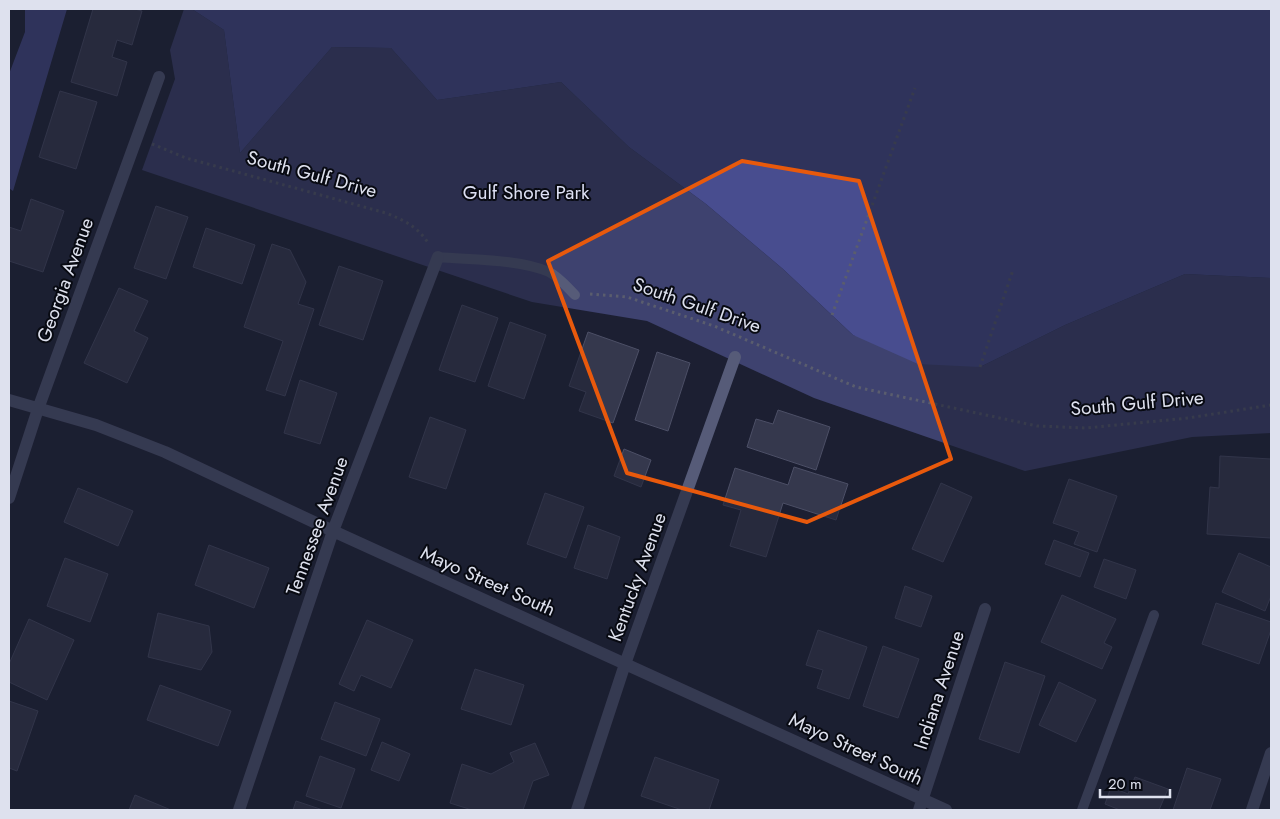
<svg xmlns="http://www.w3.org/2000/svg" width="1280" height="819" font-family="Jost,sans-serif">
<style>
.green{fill:#3e426f}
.water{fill:#484d8f}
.building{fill:#35384d;stroke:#4c4f66}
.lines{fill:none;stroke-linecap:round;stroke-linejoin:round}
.path{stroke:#5a5d6e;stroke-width:3;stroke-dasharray:2.5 4;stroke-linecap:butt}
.lane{stroke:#565b78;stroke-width:10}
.street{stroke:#565b78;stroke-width:12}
.marked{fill:none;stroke:#e8590c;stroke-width:4;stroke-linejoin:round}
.labels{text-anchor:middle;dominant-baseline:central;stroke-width:4;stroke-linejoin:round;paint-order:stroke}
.street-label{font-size:19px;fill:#dee1ee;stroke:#080a12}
.park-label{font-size:19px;fill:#dde0f4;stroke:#080a12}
</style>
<rect width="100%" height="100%" fill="#1c1f32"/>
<path class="green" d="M184 9H192L224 30 240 153 332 47 391 48 437 100 561 82 629 147 706 204 783 269 853 335 980 367 1065 325 1185 274 1271 278V433L1192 437 1025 471 814 398 647 321 532 302 142 170 175 79 170 50Z"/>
<path class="water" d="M25 9H67L13 191 9 188V74L25 32Z
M192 9H1271V278L1185 274 1065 325 980 367 918 364 853 335 783 269 706 204 629 147 561 82 437 100 391 48 332 47 240 153 224 30Z"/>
<path class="building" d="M93 9H135L142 11 132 45 117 40 112 57 127 62 117 96 71 82Z
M60 91 97 102 76 169 39 157Z
M31 199 64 211 43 272 9 261V227L21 231Z
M156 206 188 217 166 279 134 268Z
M206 228 255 245 242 284 193 267Z
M272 244 290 250 306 282 298 304 314 309 285 396 266 390 283 341 244 327Z
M339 266 383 281 363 340 319 325Z
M119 288 148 301 134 331 148 338 127 383 84 363Z
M462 305 498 318 475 382 439 370Z
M510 322 546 335 524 399 488 386Z
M588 332 639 350 613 423 579 411 586 392 569 386Z
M657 352 690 363 668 431 635 420Z
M300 380 337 393 320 444 284 433Z
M778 410 830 427 816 470 747 447 756 419 773 424Z
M430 417 466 430 446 489 409 477Z
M624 449 651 460 641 487 614 476Z
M1220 456 1271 459V538L1207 534 1210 487 1219 488Z
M794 467 848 484 836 520 783 503 766 557 730 546 741 510 723 505 735 468 788 485Z
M1069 479 1117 496 1097 552 1074 544 1079 532 1053 523Z
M941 483 972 497 943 562 912 549Z
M78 488 133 511 118 546 64 522Z
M545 493 584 507 566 558 527 544Z
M588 525 620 537 607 579 574 568Z
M1054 540 1089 553 1080 577 1045 564Z
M209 545 269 568 254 608 195 585Z
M1239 553 1271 567V596L1265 611 1222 592Z
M65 558 108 574 90 622 47 606Z
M1104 559 1136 570 1126 599 1094 587Z
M905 586 932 596 921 627 895 618Z
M1062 595 1116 619 1104 643 1112 647 1102 669 1041 642Z
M1216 603 1271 622V630L1259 664 1202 644Z
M158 613 209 626 212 652 201 670 148 657Z
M29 619 74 640 47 700 9 682V664Z
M367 620 413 640 391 688 361 675 354 691 339 684Z
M818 630 867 647 849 699 817 688 823 670 806 665Z
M883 646 919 659 898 718 863 706Z
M1005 662 1045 676 1019 753 979 739Z
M475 669 524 685 511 725 461 709Z
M1059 682 1096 700 1076 742 1039 725Z
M160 685 231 711 218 746 147 720Z
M9 701 38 711 17 771 9 768Z
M335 702 380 719 366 756 321 739Z
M382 742 410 754 399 781 371 770Z
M535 743 549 775 533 781 523 810H472L450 803 462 764 491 774 514 762 510 753Z
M320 756 355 769 341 808 306 796Z
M655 757 719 780 709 810H682L641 796Z
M1187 768 1221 779 1210 810H1173Z
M1135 777 1168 789 1159 810H1120L1105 804 1111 787 1128 794Z
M135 795 171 810H129Z
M296 801 323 810H293Z"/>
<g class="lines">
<path class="path" d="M152 144 186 158 386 213C405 221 417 226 429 244
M590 294 627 297 714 326 856 387 1037 426 1086 428 1188 418 1271 405
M832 315 915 88
M980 367 1013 270"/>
<path class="lane" d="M438 257C471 260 519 259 549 272 559 277 567 287 575 295
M1082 810 1154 615"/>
<path class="street" d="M9 400 96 425 165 452 333 531 946 810
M9 498 38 409 159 77
M239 810 333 531 438 257
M577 810 625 664 735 357
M919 810 985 609
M1252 810 1271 753"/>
</g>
<path d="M0 0H1280V819H0ZM742 161 859 181 951 459 807 522 627 473 548 261Z" fill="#1c1f32" fill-opacity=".55" fill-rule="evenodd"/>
<path class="marked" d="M742 161 859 181 951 459 807 522 627 473 548 261Z"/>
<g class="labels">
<g class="street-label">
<text transform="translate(312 174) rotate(15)">South Gulf Drive</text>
<text transform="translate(65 280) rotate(-70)">Georgia Avenue</text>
<text transform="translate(697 305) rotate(19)">South Gulf Drive</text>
<text transform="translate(1137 403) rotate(-5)">South Gulf Drive</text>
<text transform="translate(317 526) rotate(-70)">Tennessee Avenue</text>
<text transform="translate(637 577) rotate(-70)">Kentucky Avenue</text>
<text transform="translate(488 581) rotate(24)">Mayo Street South</text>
<text transform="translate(939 690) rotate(-72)">Indiana Avenue</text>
<text transform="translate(856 749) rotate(25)">Mayo Street South</text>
</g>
<g class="park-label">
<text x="526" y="192">Gulf Shore Park</text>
</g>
</g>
<rect width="1280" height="819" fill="none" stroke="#dee1ee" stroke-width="20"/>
<path d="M1100 789v8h70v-8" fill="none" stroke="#dee1ee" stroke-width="2.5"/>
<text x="1108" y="789" font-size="15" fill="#dee1ee" stroke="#080a12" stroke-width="4" paint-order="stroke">20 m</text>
</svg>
